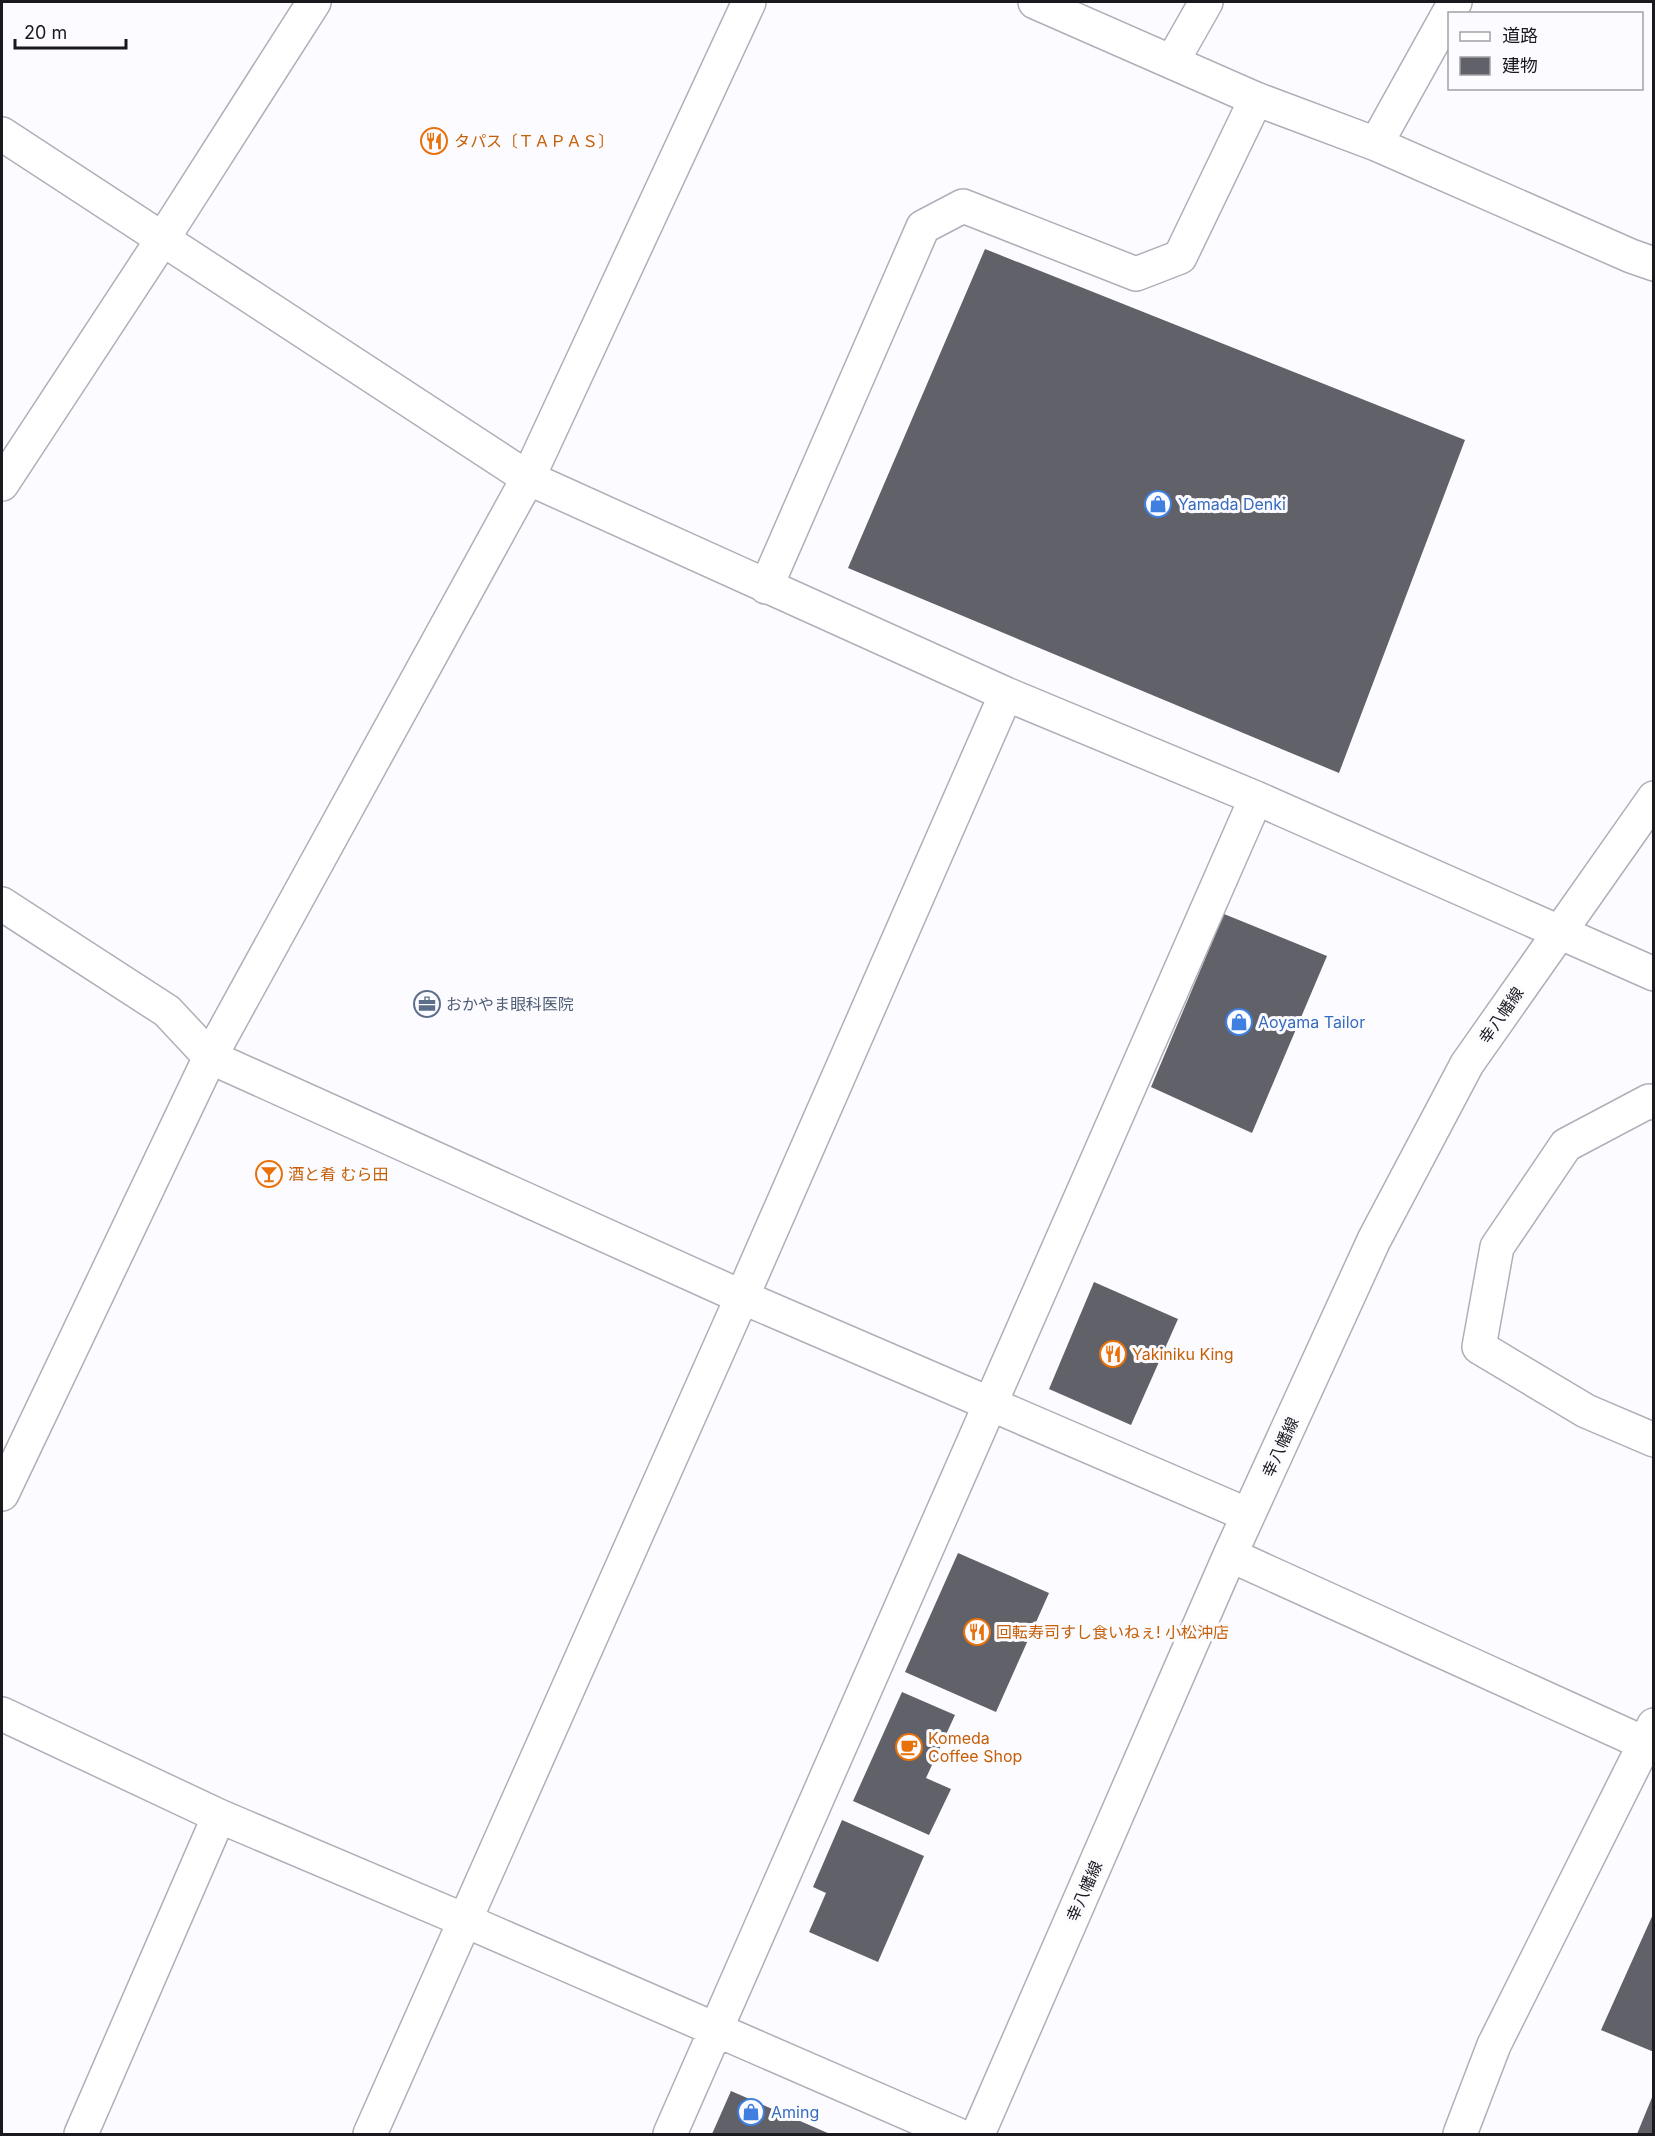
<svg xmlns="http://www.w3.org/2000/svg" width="1655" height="2136" font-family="Inter,'Noto Sans JP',sans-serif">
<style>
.building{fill:#606169}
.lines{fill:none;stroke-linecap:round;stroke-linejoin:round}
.minor-casing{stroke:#b1aeb8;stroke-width:36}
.minor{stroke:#fff;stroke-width:33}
.labels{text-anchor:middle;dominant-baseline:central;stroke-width:6;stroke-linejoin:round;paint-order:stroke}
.food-label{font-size:16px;fill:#c56008;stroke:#fcfbff;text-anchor:start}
.shop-label{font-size:16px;fill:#366cbe;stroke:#fcfbff;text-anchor:start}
.service-label{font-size:16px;fill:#4e5e75;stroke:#fcfbff;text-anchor:start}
.street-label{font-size:16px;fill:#1a191d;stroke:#fcfbff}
</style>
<rect width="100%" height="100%" fill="#fcfbff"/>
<path class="building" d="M985 249 1465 440 1339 773 848 568Z
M1224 914 1327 956 1252 1133 1151 1087Z
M1094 1282 1178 1319 1131 1425 1049 1389Z
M958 1553 1049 1593 996 1712 905 1672Z
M902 1692 955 1715 926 1778 951 1789 929 1835 853 1801Z
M842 1820 924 1856 878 1962 809 1932 826 1893 813 1887Z
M1654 1912V2052L1601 2030Z
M731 2091 830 2134H712Z
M1653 2095 1654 2134H1637Z"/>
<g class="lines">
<defs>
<path id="minor" d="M1035 2 1256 99 1376 144 1631 256 1654 264
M1172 62 1206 2
M2 134 528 478 1006 694 1256 798 1654 974
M1376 144 1455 2
M2 484 162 240 314 2
M766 587 923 227 963 206 1136 274 1180 257 1256 99
M2 904 167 1011 210 1057 742 1297 1248 1515
M1654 1103 1649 1101 1566 1145 1497 1247 1479 1347 1586 1411 1654 1440
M2 1494 210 1057 528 478 749 2
M1230 1555 1646 1744
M2 1714 219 1816 464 1920 956 2134
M81 2134 219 1816
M370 2134 742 1297 1006 694
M670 2134 1256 798
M978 2134 1230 1555 1374 1240 1467 1064 1654 798
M1460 2134 1494 2045 1654 1725"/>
</defs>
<use href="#minor" class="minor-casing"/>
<use href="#minor" class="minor"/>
</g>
<defs>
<symbol id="restaurant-ring" viewBox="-11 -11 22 22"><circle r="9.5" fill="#fcfbff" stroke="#e8710a" stroke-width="1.5"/><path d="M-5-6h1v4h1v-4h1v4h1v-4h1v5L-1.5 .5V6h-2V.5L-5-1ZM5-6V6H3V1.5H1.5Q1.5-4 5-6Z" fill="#e8710a"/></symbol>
<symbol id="shop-ring" viewBox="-11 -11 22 22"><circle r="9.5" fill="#fcfbff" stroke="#3f7fe0" stroke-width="1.5"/><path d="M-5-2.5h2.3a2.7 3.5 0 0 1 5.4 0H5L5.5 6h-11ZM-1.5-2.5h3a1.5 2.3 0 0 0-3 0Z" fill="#3f7fe0"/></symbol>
<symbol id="office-ring" viewBox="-11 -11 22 22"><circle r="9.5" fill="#fcfbff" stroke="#5c6f8a" stroke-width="1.5"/><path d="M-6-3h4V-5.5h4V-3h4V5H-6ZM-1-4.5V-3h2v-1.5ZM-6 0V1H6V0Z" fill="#5c6f8a"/></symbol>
<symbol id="bar-ring" viewBox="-11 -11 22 22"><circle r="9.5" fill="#fcfbff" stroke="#e8710a" stroke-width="1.5"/><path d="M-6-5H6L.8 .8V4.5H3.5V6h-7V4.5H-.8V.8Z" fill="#e8710a"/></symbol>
<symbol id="cafe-ring" viewBox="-11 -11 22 22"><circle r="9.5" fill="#fcfbff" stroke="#e8710a" stroke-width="1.5"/><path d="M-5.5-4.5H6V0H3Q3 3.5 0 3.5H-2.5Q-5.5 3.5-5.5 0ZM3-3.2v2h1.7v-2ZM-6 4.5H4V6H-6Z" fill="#e8710a"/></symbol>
</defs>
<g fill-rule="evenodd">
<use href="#restaurant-ring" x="419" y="126" width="30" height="30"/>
<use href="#shop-ring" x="1143" y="489" width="30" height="30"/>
<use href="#office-ring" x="412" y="989" width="30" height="30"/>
<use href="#shop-ring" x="1224" y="1007" width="30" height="30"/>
<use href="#bar-ring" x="254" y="1159" width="30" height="30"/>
<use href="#restaurant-ring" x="1098" y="1339" width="30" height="30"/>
<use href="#restaurant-ring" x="962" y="1617" width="30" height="30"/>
<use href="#cafe-ring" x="894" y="1732" width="30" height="30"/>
<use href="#shop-ring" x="736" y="2097" width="30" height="30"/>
</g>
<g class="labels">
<g class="food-label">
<text x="454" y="141">タパス〔ＴＡＰＡＳ〕</text>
<text x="288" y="1174">酒と肴 むら田</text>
<text x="1132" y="1354">Yakiniku King</text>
<text x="996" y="1632">回転寿司すし食いねぇ! 小松沖店</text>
<text x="928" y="1738">Komeda<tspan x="928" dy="18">Coffee Shop</tspan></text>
</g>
<g class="shop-label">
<text x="1178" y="504">Yamada Denki</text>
<text x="1258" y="1022">Aoyama Tailor</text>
<text x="771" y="2112">Aming</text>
</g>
<g class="service-label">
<text x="446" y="1004">おかやま眼科医院</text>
</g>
<g class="street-label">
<text transform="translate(1501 1015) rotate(-55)">幸八幡線</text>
<text transform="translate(1280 1447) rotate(-65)">幸八幡線</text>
<text transform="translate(1084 1891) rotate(-66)">幸八幡線</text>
</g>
</g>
<rect width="1655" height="2136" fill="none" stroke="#1a191d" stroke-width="6"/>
<rect x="1448" y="12" width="195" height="78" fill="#fcfbff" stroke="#a2a1a5" stroke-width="1.5"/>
<rect x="1460" y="32" width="30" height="9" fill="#ffffff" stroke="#a2a1a5" stroke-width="1.5"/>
<text x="1502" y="42" font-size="18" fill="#1a191d">道路</text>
<rect x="1460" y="57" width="30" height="18" fill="#606169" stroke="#a2a1a5" stroke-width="1.5"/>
<text x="1502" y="72" font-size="18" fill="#1a191d">建物</text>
<path d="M15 39v9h111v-9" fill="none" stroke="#1a191d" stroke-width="3"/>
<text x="24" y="39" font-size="18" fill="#1a191d" stroke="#fcfbff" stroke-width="4.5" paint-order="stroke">20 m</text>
</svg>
